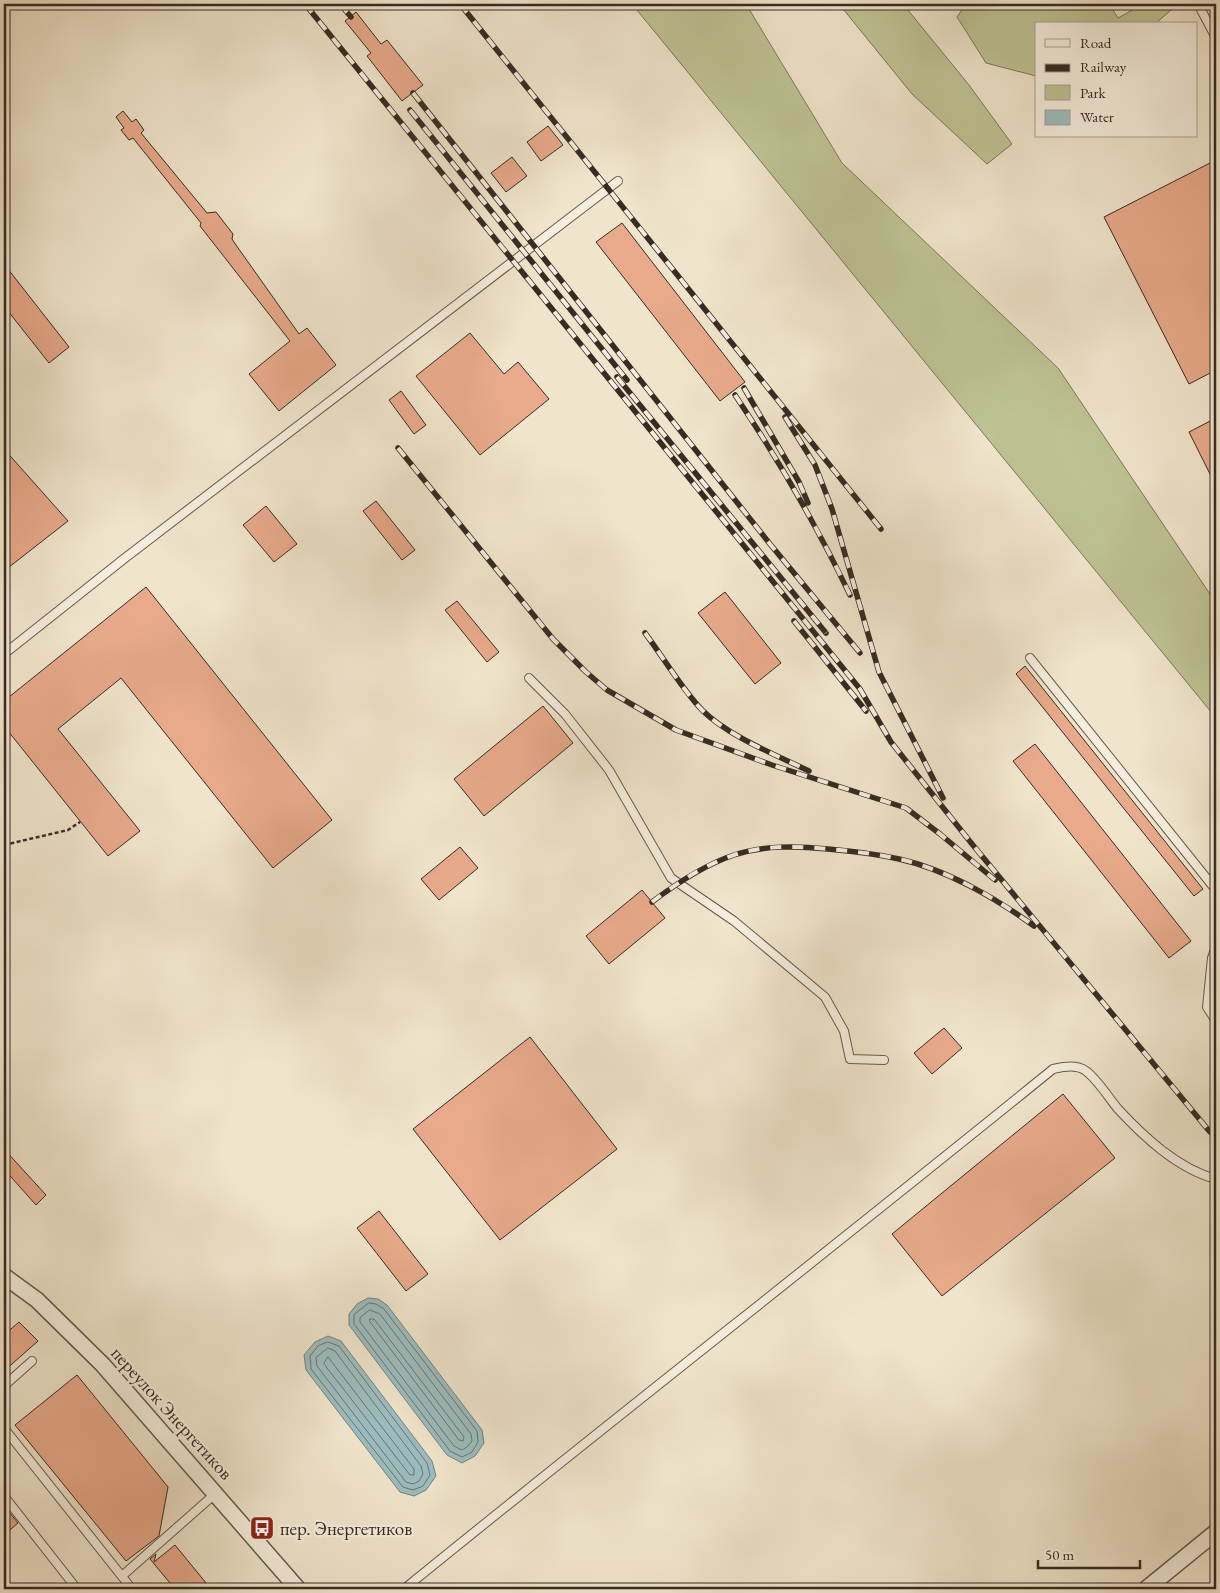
<svg xmlns="http://www.w3.org/2000/svg" width="1220" height="1593" font-family="'EB Garamond',serif">
<style>
.green{fill:#bec394;stroke:#7a775c}
.water{fill:#9dbdbf;stroke:#748381}
.lines{fill:none;stroke-linecap:round;stroke-linejoin:round}
.shore{stroke:#6a7472;stroke-width:1}
.building{fill:#e8aa8b;stroke:#372b24}
.service-casing{stroke:#655a4e;stroke-width:10}
.minor-casing{stroke:#655a4e;stroke-width:18}
.path{stroke:#372b24;stroke-width:2.5;stroke-dasharray:4 2.5;stroke-linecap:butt}
.service{stroke:#f5eede;stroke-width:8}
.minor{stroke:#f5eede;stroke-width:15}
.rail-casing{stroke:#372b24;stroke-width:5.5}
.rail{stroke:#f5eede;stroke-width:4;stroke-dasharray:11;stroke-linecap:butt}
.labels{text-anchor:middle;dominant-baseline:central;stroke-width:4.5;stroke-linejoin:round;paint-order:stroke}
.street-label{font-size:19px;fill:#372b24;stroke:#f5eede}
.poi-label{font-size:19px;fill:#372b24;stroke:#f5eede;text-anchor:start}
</style>
<rect width="100%" height="100%" fill="#f0e5cc"/>
<filter id="stains"><feTurbulence type="fractalNoise" baseFrequency=".004" numOctaves="4"/><feColorMatrix values="0 0 0 0 .2 0 0 0 0 .09 0 0 0 0 .02 0 0 0 .5 -.17"/></filter>
<radialGradient id="worn" r=".72"><stop offset=".6" stop-color="#630" stop-opacity="0"/><stop offset="1" stop-color="#630" stop-opacity=".3"/></radialGradient>
<path class="green" d="M632 4H746L842 163 1058 368 1216 603V718Z
M839 4H903L969 85 1012 144 987 164 912 94Z
M966 4H1109L1118 18 1143 4H1178L1155 24H1036V76L986 63 957 17Z"/>
<path class="water" d="M368 1298 378 1299 387 1305 482 1430 484 1443 475 1456 462 1463 447 1455 349 1325V1314L357 1304Z
M328 1336 341 1341 432 1461 436 1476 426 1490 414 1496 400 1492 306 1370 304 1355 315 1342Z"/>
<g class="lines">
<path class="shore" d="M369 1303 376 1304 384 1309 477 1431 478 1442 472 1452 462 1457 450 1451 354 1324V1315Z
M370 1310 380 1314 471 1434 472 1441 467 1447 462 1450 454 1446 360 1322V1318Z
M370 1319H374L464 1437 463 1441 459 1440 370 1322Z
M328 1342 339 1346 427 1463 430 1475 423 1486 413 1490 403 1487 311 1369 310 1356 318 1346Z
M328 1348 335 1351 421 1466 423 1474 419 1481 413 1484 406 1482 317 1366 316 1358Z
M328 1357 414 1469V1475H410L324 1364Z"/>
</g>
<path class="building" d="M356 12 381 44 387 40 423 85 402 101 367 56 371 53 345 21Z
M123 111 132 122 136 119 144 130 141 133 207 213 216 212 233 234 232 239 236 245 299 334 307 328 336 365 279 411 249 374 290 341 200 226 201 223 133 138 129 140 121 130 124 128 116 117Z
M548 126 563 145 541 161 527 142Z
M512 157 527 176 506 192 491 173Z
M1212 162 1216 171V370L1189 384 1104 217Z
M622 223 745 382 720 401 596 242Z
M4 264 69 347 49 363 4 306Z
M470 333 504 374 518 362 549 399 480 455 416 376Z
M401 391 426 425 414 434 389 400Z
M1216 418V486L1189 432Z
M4 449 68 521 4 571Z
M376 501 415 550 402 560 363 511Z
M266 506 297 544 274 562 243 525Z
M146 587 332 820 273 868 121 678 58 729 140 831 108 856 4 726V701Z
M725 592 781 663 755 684 698 613Z
M457 601 499 652 487 662 445 610Z
M1025 666 1203 889 1194 896 1016 674Z
M543 706 573 743 484 816 454 779Z
M1035 744 1191 941 1169 958 1013 761Z
M460 847 478 868 439 900 421 879Z
M642 890 665 918 609 964 586 936Z
M944 1028 962 1048 932 1074 914 1053Z
M530 1037 617 1149 500 1240 413 1129Z
M1063 1094 1115 1158 942 1296 892 1234Z
M4 1149 46 1195 36 1205 4 1169Z
M379 1211 428 1274 406 1291 357 1228Z
M19 1322 38 1341 4 1371V1335Z
M77 1375 168 1487 159 1536 126 1561 15 1425Z
M4 1506 18 1523 4 1535Z
M175 1545 211 1589H175L150 1559 156 1554 154 1562Z"/>
<g class="lines">
<defs>
<path id="service" d="M1198 4 1216 38
M4 654 125 558 618 181
M1030 658 1216 890
M529 678 565 714 609 770 671 878 734 921 825 997 844 1031 850 1059 884 1060
M1216 947 1212 958 1207 1007 1216 1021
M4 1386 32 1361
M4 1428 132 1589
M4 1496 77 1589
M122 1576 216 1493
M404 1589C619 1414 838 1244 1053 1069 1063 1067 1076 1064 1086 1071 1098 1080 1108 1097 1118 1109 1144 1137 1178 1169 1216 1179"/>
<path id="minor" d="M4 1276 37 1300 103 1365 298 1589
M1146 1589 1216 1532"/>
</defs>
<use href="#service" class="service-casing"/>
<use href="#minor" class="minor-casing"/>
<path class="path" d="M4 692 8 697
M4 845 68 830 80 822"/>
<use href="#service" class="service"/>
<use href="#minor" class="minor"/>
<defs>
<path id="rail" d="M305 4 860 689 891 742 972 844 1210 1132
M340 4 351 17
M460 4 881 529
M413 93 770 544 860 653
M410 110 627 380
M617 377 826 633
M744 388 799 482 808 503
M735 395C778 459 817 526 850 595
M785 417 815 465 832 509 879 672 943 798
M398 448 553 639 586 672 607 690 676 730 772 765 906 808 940 834 995 880
M794 621 866 711
M645 633C663 657 682 689 702 710 728 736 776 755 809 771
M652 902C677 883 704 865 734 855 764 845 797 846 828 849 852 851 876 854 899 859 945 869 996 898 1034 926"/>
</defs>
<use href="#rail" class="rail-casing"/>
<use href="#rail" class="rail"/>
</g>
<defs>
<symbol id="bus-square" viewBox="-11 -11 22 22"><rect x="-9" y="-9" width="18" height="18" rx="4" fill="#8f2418" stroke="#f5eede"/><path d="M-5-6H5V4H4V6H2V4H-2V6H-4V4H-5ZM-3.5-4V0h7V-4ZM-3.5 1.2v1.5H-2V1.2ZM2 1.2v1.5H3.5V1.2Z" fill="#fff"/></symbol>
</defs>
<g fill-rule="evenodd">
<use href="#bus-square" x="248" y="1514" width="28" height="28"/>
</g>
<g class="labels">
<g class="street-label">
<text transform="translate(172 1413) rotate(48)">переулок Энергетиков</text>
</g>
<g class="poi-label">
<text x="280" y="1528">пер. Энергетиков</text>
</g>
</g>
<rect width="1220" height="1593" fill="none" stroke="#f0e5cc" stroke-width="20"/>
<rect x="5" y="5" width="1210" height="1583" fill="none" stroke="#372b24" stroke-width="2.5"/>
<rect x="10" y="10" width="1200" height="1573" fill="none" stroke="#372b24"/>
<rect x="1035" y="22" width="162" height="115" fill="#f5eede" stroke="#a9a094"/>
<rect x="1045" y="39" width="25" height="8" fill="#f5eede" stroke="#a9a094"/>
<text x="1080" y="48" font-size="15" fill="#372b24">Road</text>
<rect x="1045" y="64" width="25" height="8" fill="#372b24" stroke="#a9a094"/>
<text x="1080" y="72" font-size="15" fill="#372b24">Railway</text>
<rect x="1045" y="85" width="25" height="15" fill="#bec394" stroke="#a9a094"/>
<text x="1080" y="98" font-size="15" fill="#372b24">Park</text>
<rect x="1045" y="110" width="25" height="15" fill="#9dbdbf" stroke="#a9a094"/>
<text x="1080" y="122" font-size="15" fill="#372b24">Water</text>
<path d="M1038 1560v8h102v-8" fill="none" stroke="#372b24" stroke-width="2.5"/>
<text x="1045" y="1560" font-size="15" fill="#372b24" stroke="#f5eede" stroke-width="4" paint-order="stroke">50 m</text>
<rect width="100%" height="100%" filter="url(#stains)"/>
<rect width="100%" height="100%" fill="url(#worn)"/>
</svg>
